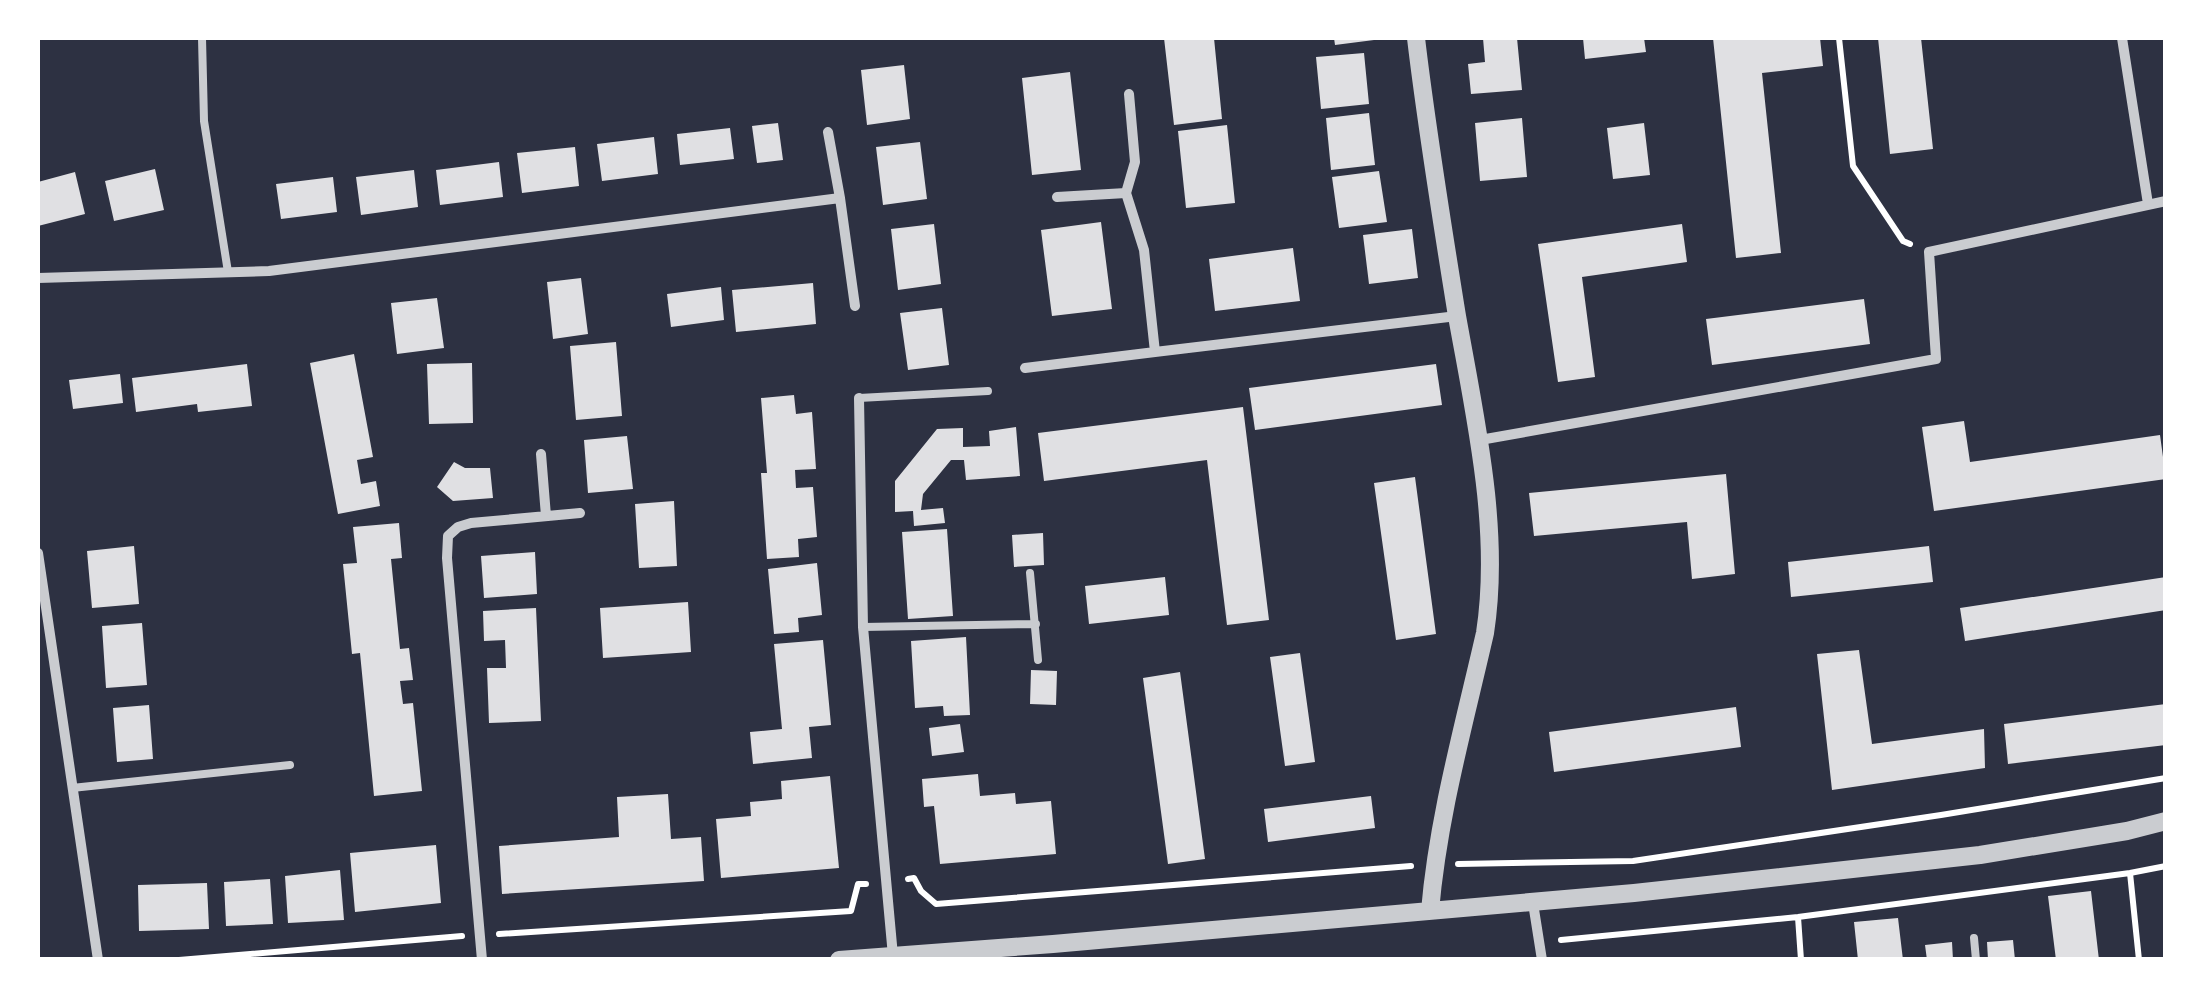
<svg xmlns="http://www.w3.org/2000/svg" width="2203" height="997" font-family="Ubuntu,sans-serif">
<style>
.building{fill:#e0e0e3}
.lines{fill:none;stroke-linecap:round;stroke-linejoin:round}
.path{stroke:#fff;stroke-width:6}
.service{stroke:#caccd0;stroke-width:8}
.minor{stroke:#caccd0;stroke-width:10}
.tertiary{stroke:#caccd0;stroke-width:18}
</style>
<rect width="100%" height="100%" fill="#2d3142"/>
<path class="building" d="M1164 38H1214L1222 119 1174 125Z
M1334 38H1374V40L1335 45Z
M1483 38H1517L1522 90 1471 94 1468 64 1485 62Z
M1583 38H1644L1646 52 1585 59Z
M1713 38H1820L1823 66 1762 73 1781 253 1736 258Z
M1878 38H1921L1933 149 1890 154Z
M1364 53 1369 104 1321 109 1316 57Z
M904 65 910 119 867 125 861 70Z
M1070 72 1081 170 1032 175 1022 78Z
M1369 113 1375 165 1331 170 1326 118Z
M1522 118 1527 177 1480 181 1475 123Z
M778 123 783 160 757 163 752 126Z
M1644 123 1650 175 1613 179 1607 128Z
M1227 125 1235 203 1186 208 1178 131Z
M730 128 734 159 680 165 677 134Z
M654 137 658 174 602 181 597 144Z
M920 142 927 199 883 205 876 147Z
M575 147 579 186 522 193 517 153Z
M499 162 503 197 440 205 436 170Z
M155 169 164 210 114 221 105 181Z
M414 170 418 207 361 215 356 177Z
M1379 171 1387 222 1339 228 1332 177Z
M75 172 85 214 38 226V182Z
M333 177 337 212 281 219 276 184Z
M1101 222 1112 309 1052 316 1041 230Z
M934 224 941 284 898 290 891 229Z
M1682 224 1687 262 1582 277 1595 377 1558 382 1538 244Z
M1412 229 1418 278 1369 284 1363 235Z
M1293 248 1300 301 1215 311 1209 259Z
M581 278 588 334 553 339 547 282Z
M813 283 816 324 736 332 732 290Z
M721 287 724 320 671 327 667 294Z
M437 298 444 348 397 354 391 303Z
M1864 299 1870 344 1712 365 1706 319Z
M942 308 949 365 908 370 900 313Z
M616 342 622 416 576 420 570 346Z
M354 354 373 457 357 460 361 484 376 481 380 506 338 514 310 363Z
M472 363 473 423 429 424 427 364Z
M247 364 252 406 198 412 197 404 136 412 132 378Z
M1436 364 1442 405 1255 430 1249 388Z
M120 374 123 403 73 409 69 380Z
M794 395 796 414 812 412 816 469 795 470 796 488 813 487 817 537 798 539 799 557 767 559 761 473H767L761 398Z
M1243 407 1269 620 1227 625 1207 460 1044 481 1038 433Z
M1964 421 1970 462 2160 435 2166 479 1934 511 1922 427Z
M1016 427 1020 476 966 480 964 460H951L923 494 921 510 943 508 945 523 914 526 913 511 895 512V481L937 429 963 428V447L990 446 989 431Z
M627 436 633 489 588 493 584 440Z
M454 462 465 468H490L493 498 453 501 437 487Z
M1726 474 1735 574 1692 579 1687 522 1534 536 1529 493Z
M1415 477 1436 634 1396 640 1374 483Z
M674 501 677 566 639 568 635 504Z
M399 523 402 558 391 559 400 649 409 648 413 680 400 681 403 704 413 703 422 791 374 796 360 653 352 654 343 564 357 563 353 527Z
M947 529 953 616 908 619 902 532Z
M1043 533 1044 565 1014 567 1012 535Z
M134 546 139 604 92 608 87 551Z
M1929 546 1933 582 1791 597 1788 562Z
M535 552 537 594 484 598 481 556Z
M817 563 822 615 798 618 799 632 774 634 768 569Z
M1165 577 1169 615 1089 624 1085 586Z
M2166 577V610L1965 641 1960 608Z
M688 602 691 652 603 658 600 608Z
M536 608 541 721 489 723 487 668H506L505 640 484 641 483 611Z
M142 623 147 685 106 688 102 626Z
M966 637 970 715 944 716 943 706 915 708 911 641Z
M823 640 831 725 809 727 812 758 753 764 750 732 782 729 774 644Z
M1859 650 1872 744 1984 729 1985 768 1832 790 1817 654Z
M1300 653 1315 762 1285 766 1270 657Z
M1031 670 1057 671 1056 705 1030 704Z
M1180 672 1205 859 1168 864 1143 678Z
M2166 704V745L2008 764 2004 724Z
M149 705 153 759 117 762 113 708Z
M1736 707 1741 747 1554 772 1549 732Z
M960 724 964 752 932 756 929 728Z
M978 774 980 796 1015 793 1016 804 1051 801 1056 854 940 864 934 806 924 807 922 779Z
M830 776 839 868 721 878 716 819 751 816 750 802 782 799 781 781Z
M668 794 671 839 701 837 704 881 502 894 499 846 619 837 617 797Z
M1371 796 1375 828 1268 842 1264 809Z
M436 845 441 903 355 912 350 853Z
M340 870 344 920 288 923 285 876Z
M270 879 273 924 226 926 224 882Z
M207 883 209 929 139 931 138 885Z
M2091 891 2099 960H2056L2048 896Z
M1898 918 1903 960H1858L1854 922Z
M2013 940 2015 960H1988L1987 942Z
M1952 942 1953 960H1927L1925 945Z"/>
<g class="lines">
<path class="path" d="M1839 38 1853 166 1903 241 1910 244
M1458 864 1633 861 1941 815 2166 778
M2130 873 2139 960
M908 879 914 878 921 891 936 904 1411 866
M1798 917 1801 960
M499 934 851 911 858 884H866
M1561 940 1798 917 2130 873 2166 866
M179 960 462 936"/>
<path class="service" d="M202 38 204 121 228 272
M859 398 988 391
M1030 573 1038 660
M863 627 1036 624
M72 788 290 765
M1974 938 1976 960"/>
<path class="minor" d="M2122 38 2148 204
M828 132 840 198 855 306
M1126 193 1144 250 1155 352 1457 316
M1057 197 1126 193 1135 162 1129 94
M38 278 269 271 840 198
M1025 368 1155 352
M859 398 863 627 893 956
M1480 440 1936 359 1929 252 2166 201
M541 454 546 516
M38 553 98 960
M1533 903 1542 960
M482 960 447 558 448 536 458 527 471 523 580 513"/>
<path class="tertiary" d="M1416 38C1427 131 1442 223 1457 316 1475 417 1501 530 1485 633 1464 725 1438 817 1430 911
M839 960 1053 944 1634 893 1980 855 2127 831 2166 821"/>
</g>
<rect width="2203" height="997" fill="none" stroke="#ffffff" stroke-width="80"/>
</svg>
